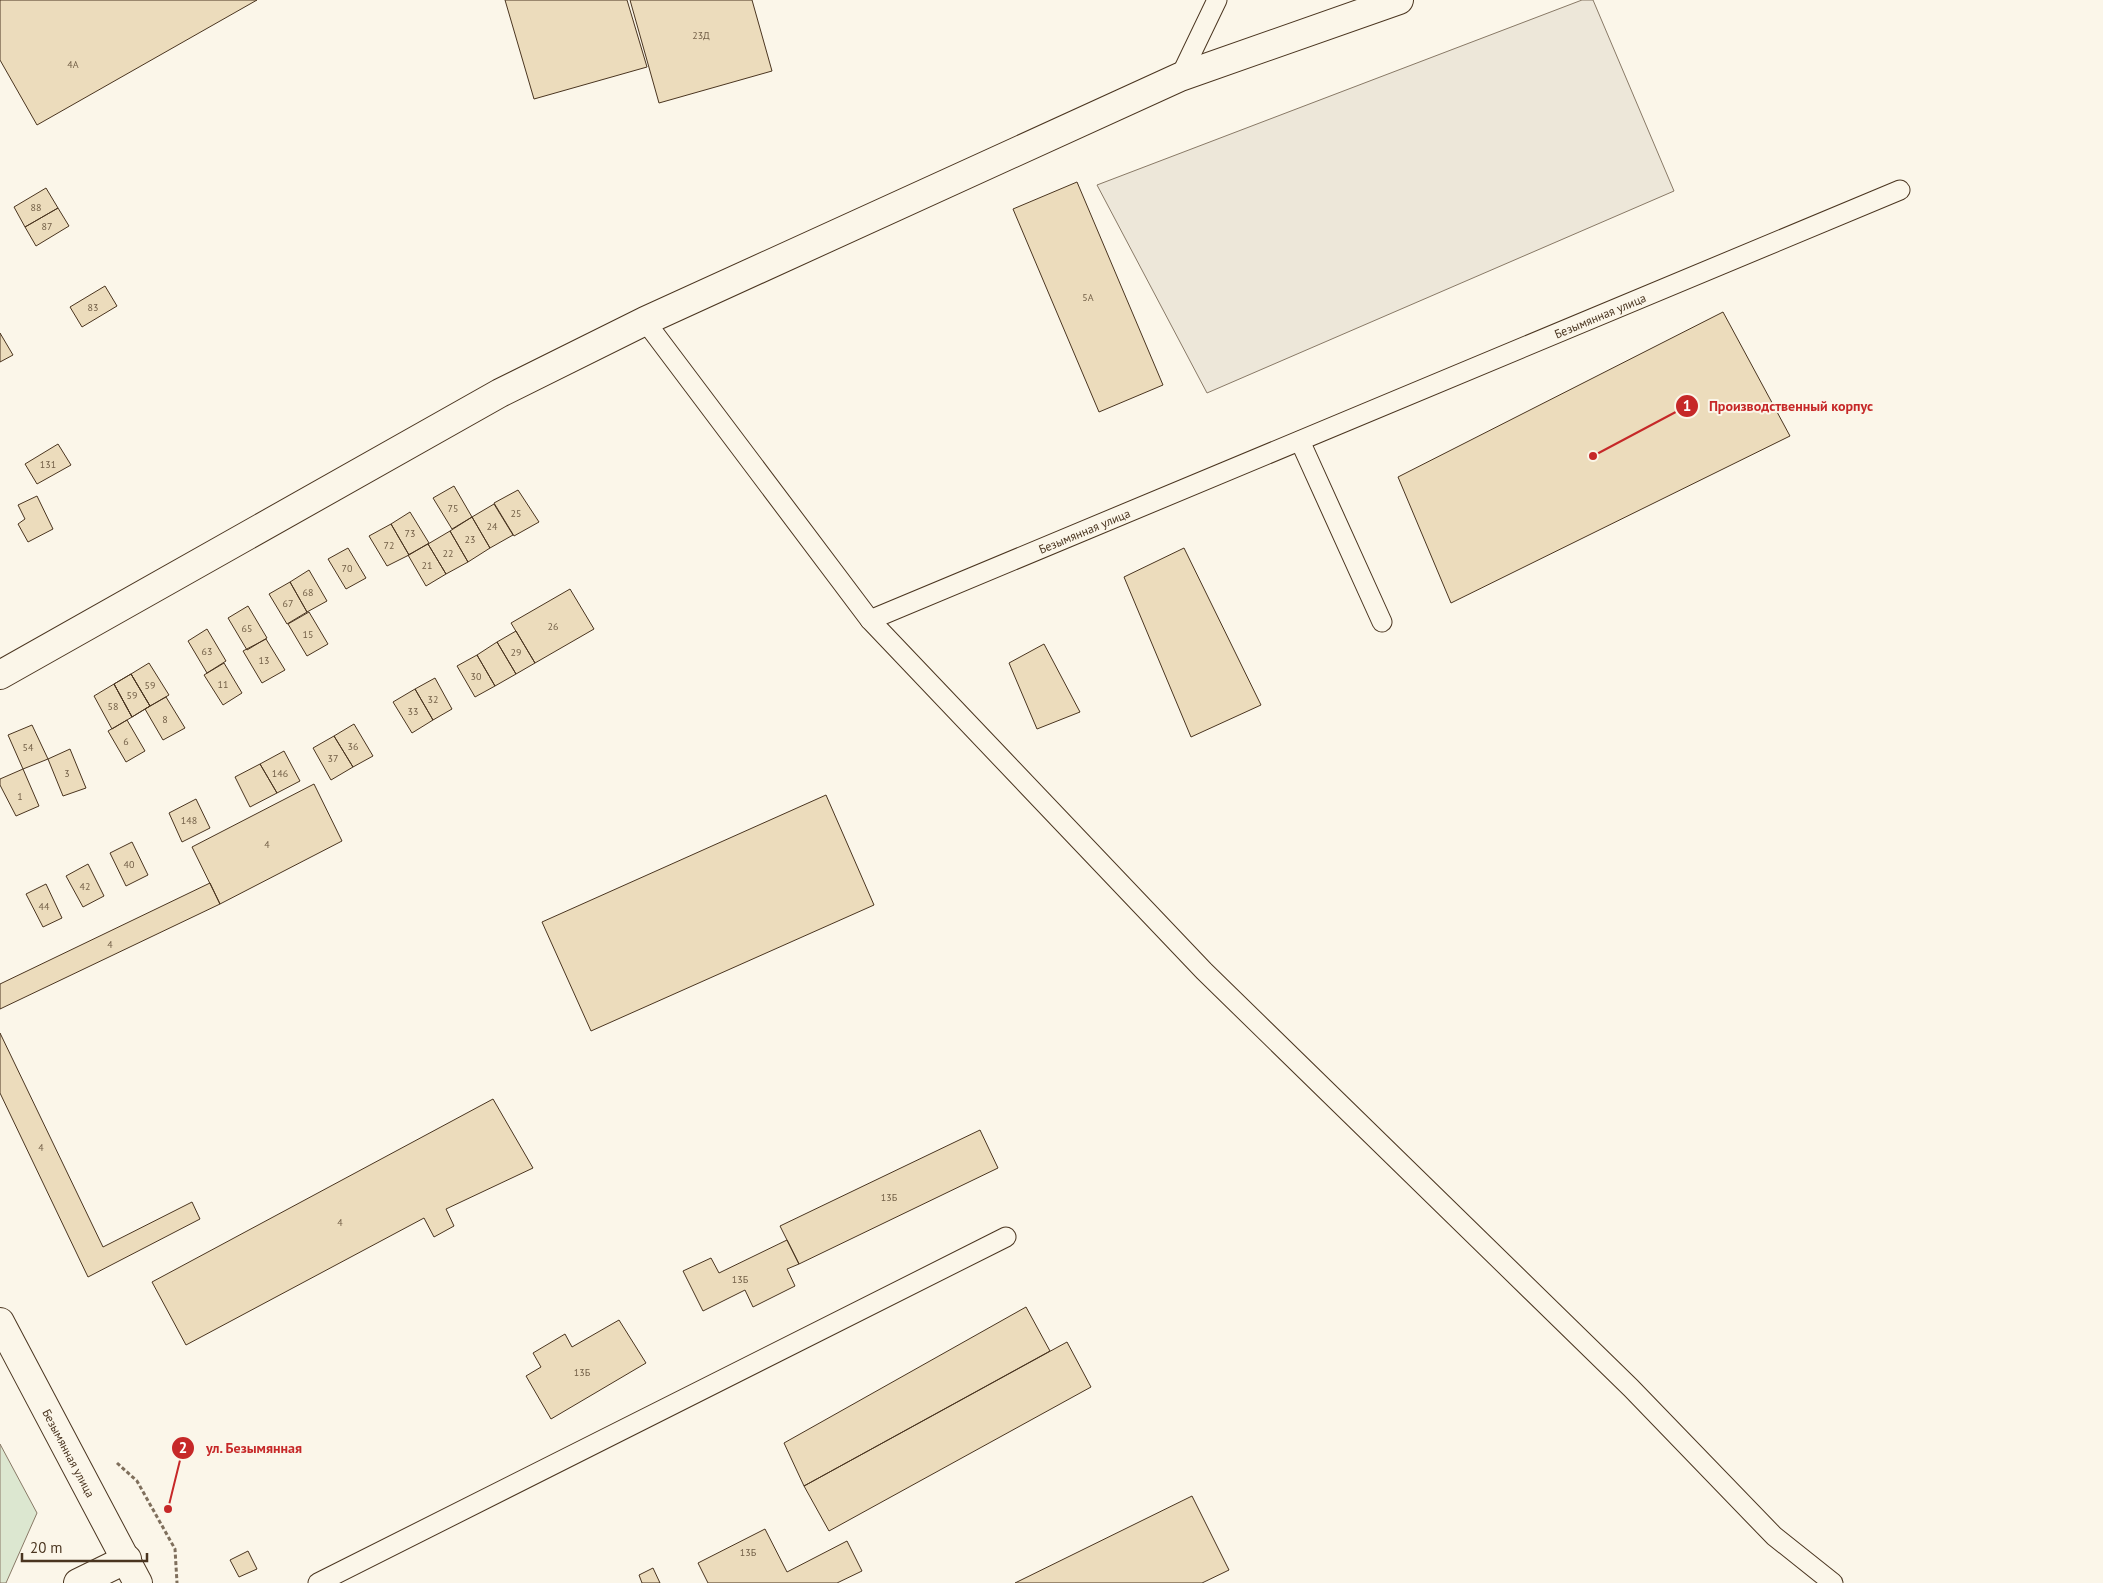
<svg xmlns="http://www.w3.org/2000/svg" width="2103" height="1583" font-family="'PT Sans',sans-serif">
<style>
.green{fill:#dce7d0;stroke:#887966}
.parking{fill:#ede7d9;stroke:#887966}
.building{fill:#ecdcbc;stroke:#4a3520}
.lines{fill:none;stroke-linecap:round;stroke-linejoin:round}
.service-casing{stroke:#4a3520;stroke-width:21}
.minor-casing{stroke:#4a3520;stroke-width:30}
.secondary-casing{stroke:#4a3520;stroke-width:30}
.path{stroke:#7f6f5c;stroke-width:3;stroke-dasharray:4 2.5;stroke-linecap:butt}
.service{stroke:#fbf6e9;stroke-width:19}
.minor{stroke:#fbf6e9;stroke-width:28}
.secondary{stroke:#fbf6e9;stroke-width:28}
.labels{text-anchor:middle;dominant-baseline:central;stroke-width:4;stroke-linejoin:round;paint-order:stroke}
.number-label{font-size:10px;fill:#725f47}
.street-label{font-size:12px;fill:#4a3520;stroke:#fbf6e9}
.leader{fill:none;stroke:#c62828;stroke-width:2}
.callout-dot{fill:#c62828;stroke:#fbf6e9;stroke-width:2}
.mark-label{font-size:15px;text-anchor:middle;font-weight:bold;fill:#fff}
.callout-label{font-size:14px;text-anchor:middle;font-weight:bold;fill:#c62828;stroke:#fbf6e9;stroke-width:4;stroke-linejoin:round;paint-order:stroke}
</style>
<rect width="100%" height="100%" fill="#fbf6e9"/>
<path class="green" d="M0 1444 37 1513 6 1583H0Z"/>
<path class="parking" d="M1582 0H1593L1674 191 1207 393 1097 185Z"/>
<path class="building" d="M0 0H257L37 125 0 60Z
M505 0H627L647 67 534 99Z
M630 0H752L772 71 659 103Z
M1077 182 1163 385 1099 412 1013 209Z
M46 188 58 208 25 227 14 207Z
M58 208 69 226 36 246 25 227Z
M105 286 117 306 82 327 70 307Z
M1723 312 1790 436 1451 603 1398 477Z
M0 333 13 355 0 362Z
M58 444 71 465 37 484 25 464Z
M454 486 472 517 452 529 433 498Z
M518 490 539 522 514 536 494 503Z
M37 496 53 529 28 542 18 524 25 519 18 505Z
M494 504 513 535 490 548 472 517Z
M410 512 429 543 409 555 391 524Z
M472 517 490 548 468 562 450 531Z
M391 524 409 555 387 566 369 536Z
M450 531 468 562 446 574 428 544Z
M428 544 446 574 426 586 408 555Z
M348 548 366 578 346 589 328 559Z
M1184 548 1261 705 1191 737 1124 577Z
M309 570 327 601 307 612 290 582Z
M290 582 307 612 287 624 269 594Z
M570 589 594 629 535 663 511 623Z
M248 606 267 638 247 650 228 618Z
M309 612 328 644 307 656 288 624Z
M207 629 226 661 207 673 188 641Z
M516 631 535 663 516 674 497 642Z
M266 639 285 670 262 683 243 651Z
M497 642 516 674 495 686 477 655Z
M1044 644 1080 712 1037 729 1009 663Z
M477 655 495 686 475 697 457 666Z
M149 663 169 695 150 706 131 674Z
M224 663 242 693 223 705 204 675Z
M131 674 150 706 132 717 114 684Z
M131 674 150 706 132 717 114 684Z
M435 678 452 709 433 720 415 689Z
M114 684 132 717 112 729 94 696Z
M415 689 433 720 412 733 393 702Z
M166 697 185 728 163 740 145 709Z
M127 720 145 751 126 762 108 731Z
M354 724 373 756 353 767 334 736Z
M32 725 48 759 23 769 8 735Z
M334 736 353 767 331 780 313 748Z
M70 749 86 788 63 796 48 759Z
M284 751 300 781 277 793 260 764Z
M260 764 277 793 250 807 235 777Z
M23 769 39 806 16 816 0 785V779Z
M314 784 342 841 220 904 192 847Z
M826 795 874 905 591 1031 542 922Z
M196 799 210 828 182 842 169 813Z
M132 842 148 875 126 886 110 853Z
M88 864 104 896 83 907 66 876Z
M210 883 220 904 0 1009V984Z
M46 884 62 918 43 927 26 894Z
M0 1033 103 1247 192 1202 200 1219 88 1277 0 1093Z
M493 1099 533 1168 446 1209 454 1226 434 1237 424 1218 186 1345 152 1282Z
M980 1130 998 1168 799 1264 780 1226Z
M787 1240 799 1264 787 1269 795 1286 753 1307 745 1290 703 1311 683 1271 711 1258 719 1273Z
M1026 1307 1050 1351 804 1486 784 1443Z
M619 1320 646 1363 551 1419 526 1376 541 1367 533 1353 565 1334 572 1347Z
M1067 1342 1091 1387 829 1531 804 1486Z
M1192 1496 1229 1570 1202 1583H1015Z
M765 1529 787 1572 847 1541 862 1571 837 1583H708L698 1563Z
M248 1551 257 1569 239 1577 230 1560Z
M653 1568 660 1583H642L639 1575Z"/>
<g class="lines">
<defs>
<g id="service">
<path d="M1180 77 1217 0"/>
<path d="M645 321 870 620 1204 971 1631 1388 1774 1536 1833 1583"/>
<path d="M1300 441 1382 622"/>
<path id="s1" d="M870 620 1900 190"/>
<path d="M318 1583 1006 1237"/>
</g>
<path id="minor" d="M0 675 500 393 645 321 1180 77 1399 0
M78 1583 127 1559"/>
<g id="secondary">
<path id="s2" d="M0 1322 138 1583"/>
</g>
</defs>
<use href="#service" class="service-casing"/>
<use href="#minor" class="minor-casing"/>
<use href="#secondary" class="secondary-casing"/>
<path class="path" d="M117 1463 137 1481 175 1549 177 1583"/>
<use href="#service" class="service"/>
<use href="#minor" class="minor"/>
<use href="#secondary" class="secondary"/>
</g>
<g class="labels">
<g class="number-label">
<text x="701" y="35">23Д</text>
<text x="73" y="64">4А</text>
<text x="36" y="207">88</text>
<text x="47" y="226">87</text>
<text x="1088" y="297">5А</text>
<text x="93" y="307">83</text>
<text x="48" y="464">131</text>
<text x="453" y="508">75</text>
<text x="516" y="513">25</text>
<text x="492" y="526">24</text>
<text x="410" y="533">73</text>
<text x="470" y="539">23</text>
<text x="389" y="545">72</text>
<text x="448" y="553">22</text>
<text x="427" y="565">21</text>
<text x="347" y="568">70</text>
<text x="308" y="592">68</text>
<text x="288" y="603">67</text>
<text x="553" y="626">26</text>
<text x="247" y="628">65</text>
<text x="308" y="634">15</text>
<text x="207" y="651">63</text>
<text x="516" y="652">29</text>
<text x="264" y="660">13</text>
<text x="476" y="676">30</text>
<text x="223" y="684">11</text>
<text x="150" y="685">59</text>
<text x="132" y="695">59</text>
<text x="433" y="699">32</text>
<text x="113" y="706">58</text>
<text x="413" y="711">33</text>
<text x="165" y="719">8</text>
<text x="126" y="741">6</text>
<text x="353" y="746">36</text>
<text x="28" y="747">54</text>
<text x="333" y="758">37</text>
<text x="67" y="773">3</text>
<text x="280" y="773">146</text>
<text x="20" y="796">1</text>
<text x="189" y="820">148</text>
<text x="267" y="844">4</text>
<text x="129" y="864">40</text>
<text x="85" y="886">42</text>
<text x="44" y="906">44</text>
<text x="110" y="944">4</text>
<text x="41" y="1147">4</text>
<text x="889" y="1197">13Б</text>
<text x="340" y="1222">4</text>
<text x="740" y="1279">13Б</text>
<text x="582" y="1372">13Б</text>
<text x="748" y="1552">13Б</text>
</g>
<g class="street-label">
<text stroke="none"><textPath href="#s1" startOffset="791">Безымянная улица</textPath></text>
<text stroke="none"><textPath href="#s1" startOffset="232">Безымянная улица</textPath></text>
<text stroke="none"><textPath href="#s2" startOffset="148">Безымянная улица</textPath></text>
</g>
</g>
<path class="leader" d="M1593 456L1687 406M168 1509L183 1448"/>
<g class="callout-dot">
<circle cx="1593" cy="456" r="5"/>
<circle cx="168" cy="1509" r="5"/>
<circle cx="1687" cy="406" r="12"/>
<circle cx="183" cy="1448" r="12"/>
</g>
<g class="mark-label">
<text x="1687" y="411">1</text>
<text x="183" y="1453">2</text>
</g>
<g class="callout-label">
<text x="1791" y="411">Производственный корпус</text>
<text x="254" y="1453">ул. Безымянная</text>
</g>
<path d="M22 1553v8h125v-8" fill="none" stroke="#4a3520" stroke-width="2.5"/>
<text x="30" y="1553" font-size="15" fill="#4a3520" stroke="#fbf6e9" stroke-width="4" paint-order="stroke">20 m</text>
</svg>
